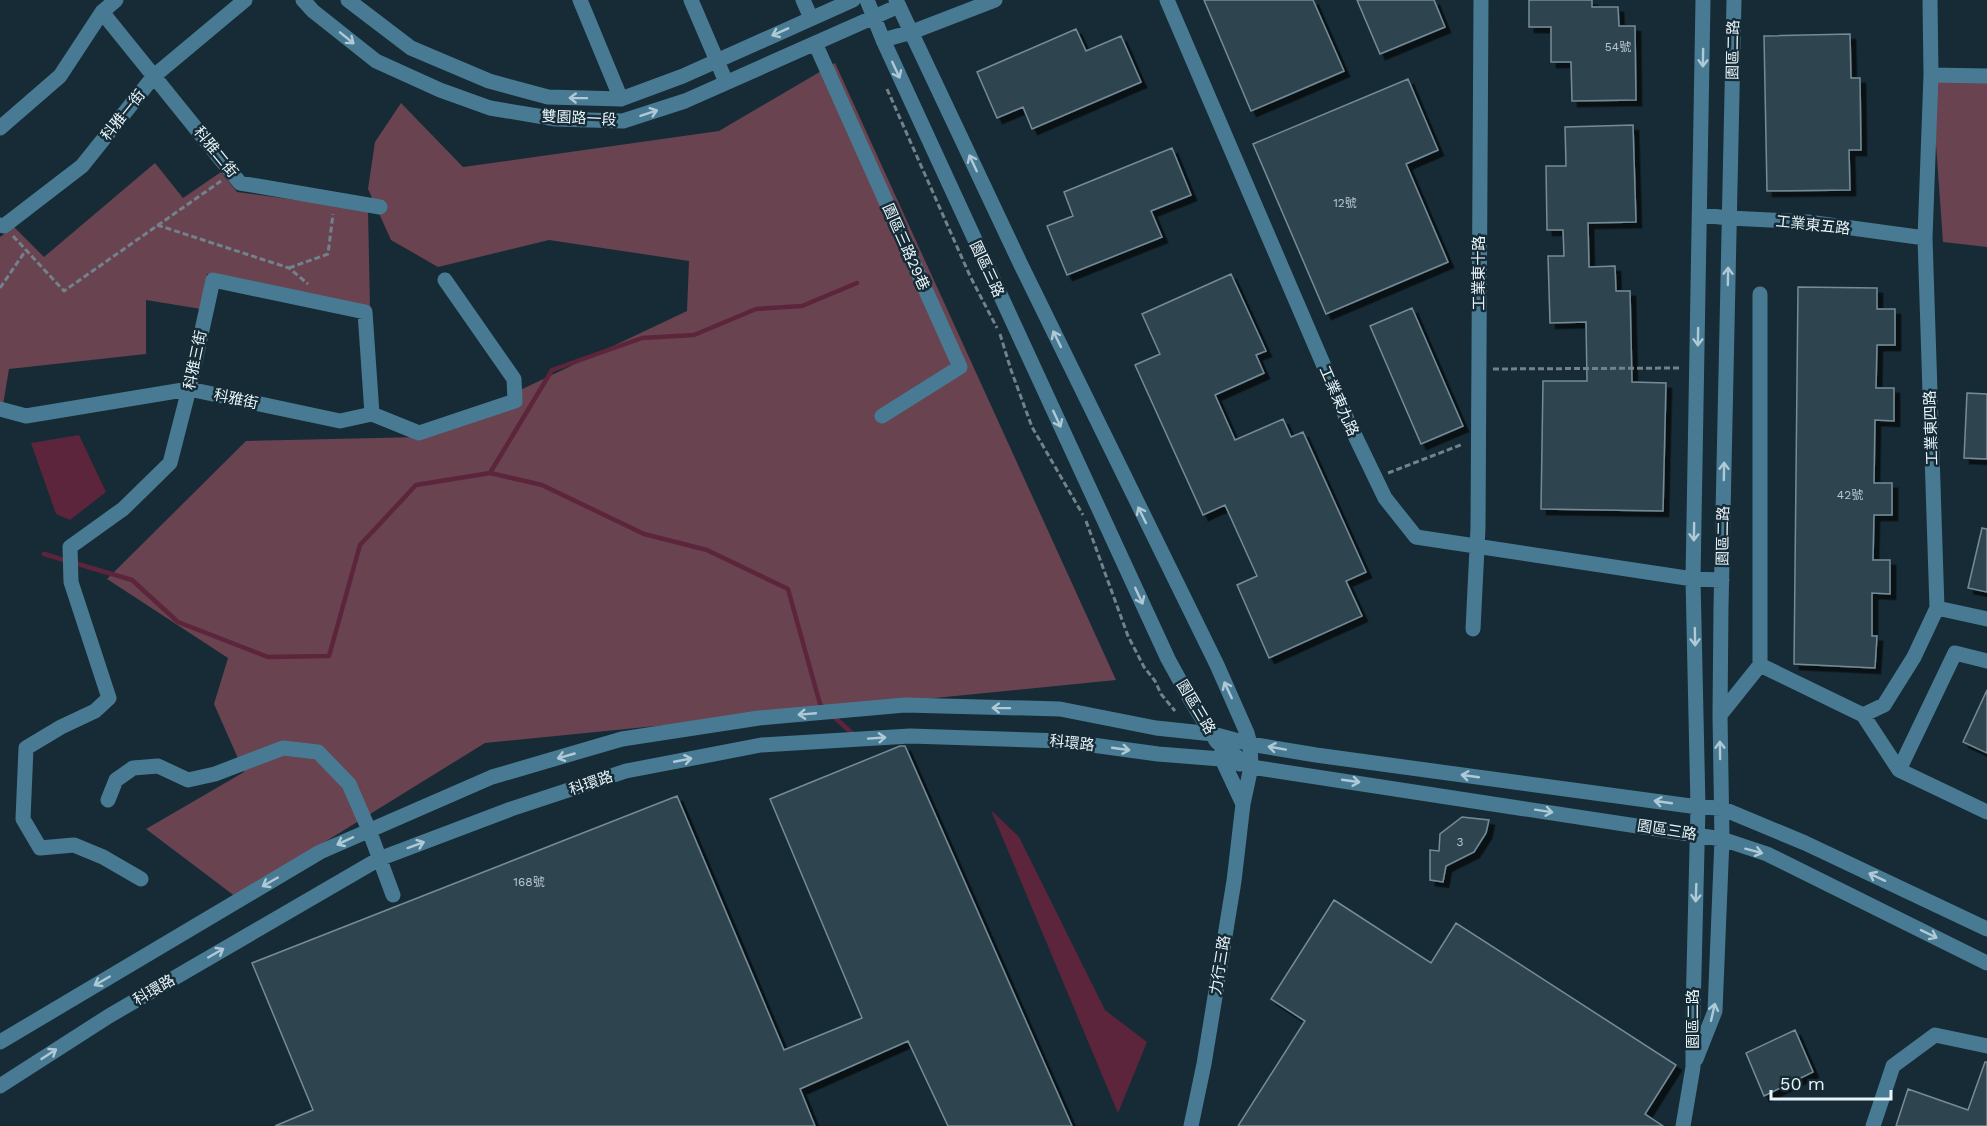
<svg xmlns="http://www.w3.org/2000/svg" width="1987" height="1126" font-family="'Work Sans','Noto Sans TC',sans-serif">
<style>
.green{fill:#694350}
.water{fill:#5d253b}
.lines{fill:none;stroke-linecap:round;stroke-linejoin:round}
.stream{stroke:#5d253b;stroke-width:4.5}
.building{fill:#2f4550;stroke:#748c98;stroke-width:1.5;filter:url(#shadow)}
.path{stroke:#71828b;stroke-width:3;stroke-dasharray:6 3;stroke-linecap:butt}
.minor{stroke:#487b93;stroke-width:15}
.oneway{stroke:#afcad6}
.labels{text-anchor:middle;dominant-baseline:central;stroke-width:5;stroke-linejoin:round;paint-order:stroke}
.number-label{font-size:12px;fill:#b9c8d0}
.street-label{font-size:15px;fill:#e7f4fa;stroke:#162b35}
</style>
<defs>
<filter id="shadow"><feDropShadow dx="5.5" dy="5.5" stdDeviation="0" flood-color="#0009"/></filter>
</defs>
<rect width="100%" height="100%" fill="#162b35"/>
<path class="green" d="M835 63 1116 680 485 743 236 897 146 829 244 772 214 704 228 658 107 579 246 441 421 437 687 311 689 261 549 240 438 267 391 240 368 189 375 142 401 103 463 167 719 131Z
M1931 75 1987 76V247L1943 242Z
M155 163 183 198 221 172 237 192 368 210 370 308 207 274 201 309 146 300V354L9 369 3 405 0 402V237L14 227 44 257Z"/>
<path class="water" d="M79 435 106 492 70 520 56 514 31 443Z
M991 810 1019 837 1105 1010 1147 1042 1118 1113Z"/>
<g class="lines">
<path class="stream" d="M490 473 552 370 642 338 694 335 756 309 802 306 857 283
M44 554 132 580 178 622 268 657 329 656 360 545 416 485 490 473 542 485 644 534 707 550 788 589 820 704 825 709
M833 716 854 735"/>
</g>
<path class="building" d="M1204 0H1313L1344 71 1251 111Z
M1357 0H1434L1445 27 1380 54Z
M1529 0H1592V7H1618L1619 26H1635L1636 100 1572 101 1571 62H1551V27H1529Z
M1076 29 1086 51 1121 36 1141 82 1032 129 1023 107 997 118 977 72Z
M1850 34 1851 78H1860L1861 150H1849L1850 190 1767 191 1764 36Z
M1408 79 1438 150 1406 164 1448 262 1326 314 1253 144Z
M1633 125 1636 222 1588 223 1589 267 1615 266 1616 291H1630L1632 382 1666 383 1663 511 1541 509 1543 381H1587L1586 322 1550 323 1548 256H1564L1563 230H1547L1546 166H1566L1565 127Z
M1172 148 1191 195 1151 211 1162 237 1067 275 1047 226 1073 216 1064 192Z
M1231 274 1266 351 1256 355 1264 373 1215 395 1235 440 1283 419 1291 437 1303 432 1366 572 1346 581 1362 616 1269 658 1237 585 1257 576 1225 505 1203 515 1135 365 1160 354 1142 314Z
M1798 287 1877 288V309H1895V345H1877L1876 388H1894V421L1875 420 1874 483H1892V515H1874L1873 560H1890V594L1872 593V636H1877L1875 668 1794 664Z
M1412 308 1463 426 1421 444 1370 326Z
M1967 393 1987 394V459L1964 458Z
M1982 528 1987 529V592L1968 588Z
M1987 690V753L1963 742Z
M900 746H905L1072 1126H948L908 1041 800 1089 815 1126H275L313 1110 252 963 677 796 784 1050 862 1018 770 799Z
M1462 817 1489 820 1486 833 1474 852 1446 866 1443 882 1430 880V850L1439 851 1440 834Z
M1334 900 1431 963 1456 923 1676 1065 1645 1114 1663 1126H1238L1305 1021 1271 999Z
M1795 1030 1813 1072 1764 1096 1746 1053Z
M1985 1062H1987V1126H1896L1908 1089 1968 1110Z"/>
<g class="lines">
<path class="path" d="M887 89 970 276 997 328
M157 225 289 268 308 284
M13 236 64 291 221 181
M289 268 328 254 333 214
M0 288 26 250
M1000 334 1011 370 1032 427 1083 515
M1493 369 1681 368
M1388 473 1463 444
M1086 521 1128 636 1144 667 1155 681 1161 694 1175 711"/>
<path class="minor" d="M303 0 313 11 376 61 440 90 490 108 556 119 623 121 685 101 899 6
M348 0 411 48 489 81 548 97 621 99 683 76 853 0
M580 0 621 99
M691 0 726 82
M803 0 811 18
M867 0 883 40 1168 659 1190 699 1217 742 1251 767 1722 839 1767 854 1987 963
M896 0 1021 265 1217 665 1247 733 1250 744 1251 767 1243 804 1234 881 1204 1064 1191 1126
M1167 0 1345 415 1385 498 1416 537 1693 579 1722 580
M102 12 240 183 380 207
M883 40 912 32 995 0
M815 43 960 367 882 416
M1931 75 1987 76
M0 128 60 76 102 12 116 0
M1701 215 1729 218 1808 222 1925 238
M0 225 4 226 82 166 154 76 245 0
M0 409 26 416 189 389 340 421 372 414 365 312 213 280 189 389 170 463 123 509 70 547 71 582 109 698 95 711 61 727 26 748 23 819 40 848 74 845 103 857 141 879
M372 414 419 433 515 401 514 379 445 280
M1937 608 1987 619
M1473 629 1478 528 1481 0
M1760 665 1863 715 1884 705 1914 657 1937 608 1925 238 1931 75 1930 0
M1720 715 1760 665V294
M1863 715 1899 770 1987 812
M1220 755 1243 804
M1899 770 1955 653 1987 661
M108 800 116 780 133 768 158 766 188 780 215 774 283 748 318 752 349 784 369 830 393 895
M0 1042 320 852 492 777 622 739 759 718 905 705 1060 709 1156 728 1213 734 1250 744 1316 755 1698 807 1721 808 1805 843 1987 929
M1696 1059 1715 1011 1722 839 1720 715 1721 607 1734 0
M0 1086 109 1016 379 859 511 809 626 771 761 745 910 736 1063 741 1158 754 1221 759 1240 764
M1683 1126 1693 1067V1013L1698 807 1693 579 1703 0
M1873 1126 1893 1066 1935 1035 1987 1046"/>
</g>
<defs><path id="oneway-shaft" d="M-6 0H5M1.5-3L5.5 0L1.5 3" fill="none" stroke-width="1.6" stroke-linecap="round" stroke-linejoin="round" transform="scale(1.5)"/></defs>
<g class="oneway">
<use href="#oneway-shaft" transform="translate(780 32) rotate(156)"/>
<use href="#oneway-shaft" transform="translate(347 38) rotate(39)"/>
<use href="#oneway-shaft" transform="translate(1703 58) rotate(91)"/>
<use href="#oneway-shaft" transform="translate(896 70) rotate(65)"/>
<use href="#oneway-shaft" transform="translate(578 98) rotate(-179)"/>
<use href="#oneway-shaft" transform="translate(649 113) rotate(-18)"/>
<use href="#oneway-shaft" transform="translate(973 163) rotate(-115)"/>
<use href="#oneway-shaft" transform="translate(1728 276) rotate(-89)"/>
<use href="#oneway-shaft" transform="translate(1698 337) rotate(91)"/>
<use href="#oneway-shaft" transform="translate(1057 339) rotate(-116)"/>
<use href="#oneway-shaft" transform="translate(1057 419) rotate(65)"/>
<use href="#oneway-shaft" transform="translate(1724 471) rotate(-89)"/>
<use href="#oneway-shaft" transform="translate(1142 515) rotate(-116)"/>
<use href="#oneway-shaft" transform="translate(1694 532) rotate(91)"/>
<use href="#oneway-shaft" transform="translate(1139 596) rotate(65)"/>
<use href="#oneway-shaft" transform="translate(1695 637) rotate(89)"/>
<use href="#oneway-shaft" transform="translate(1228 690) rotate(-115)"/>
<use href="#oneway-shaft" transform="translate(1001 708) rotate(-179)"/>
<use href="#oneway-shaft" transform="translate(807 714) rotate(175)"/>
<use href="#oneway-shaft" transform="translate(877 738) rotate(-4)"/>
<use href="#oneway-shaft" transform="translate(1277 748) rotate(-170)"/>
<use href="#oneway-shaft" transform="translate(1121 749) rotate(8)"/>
<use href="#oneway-shaft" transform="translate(1720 750) rotate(-91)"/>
<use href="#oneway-shaft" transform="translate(566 756) rotate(164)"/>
<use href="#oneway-shaft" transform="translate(683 760) rotate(-11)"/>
<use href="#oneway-shaft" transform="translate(1470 776) rotate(-172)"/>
<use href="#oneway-shaft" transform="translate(1351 781) rotate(8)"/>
<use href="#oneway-shaft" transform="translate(1663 802) rotate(-172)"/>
<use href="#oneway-shaft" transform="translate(1544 811) rotate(9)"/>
<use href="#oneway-shaft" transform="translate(345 841) rotate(155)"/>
<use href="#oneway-shaft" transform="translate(416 845) rotate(-20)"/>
<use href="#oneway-shaft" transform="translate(1754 851) rotate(15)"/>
<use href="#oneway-shaft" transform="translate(1877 877) rotate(-155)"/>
<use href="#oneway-shaft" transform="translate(270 882) rotate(150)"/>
<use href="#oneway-shaft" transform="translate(1696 893) rotate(92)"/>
<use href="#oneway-shaft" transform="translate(1929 934) rotate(26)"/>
<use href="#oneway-shaft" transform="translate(216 953) rotate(-30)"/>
<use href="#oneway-shaft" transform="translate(102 981) rotate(150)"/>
<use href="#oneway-shaft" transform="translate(1713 1012) rotate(-77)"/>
<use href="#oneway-shaft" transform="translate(49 1054) rotate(-33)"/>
</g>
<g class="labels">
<g class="number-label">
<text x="1618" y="47">54號</text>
<text x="1345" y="203">12號</text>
<text x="1850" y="495">42號</text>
<text x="1460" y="842">3</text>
<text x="529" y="882">168號</text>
</g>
<g class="street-label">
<text transform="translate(1733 50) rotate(-89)">園區二路</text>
<text transform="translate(123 115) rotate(-51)">科雅一街</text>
<text transform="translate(579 118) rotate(3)">雙園路一段</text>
<text transform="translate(216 152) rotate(51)">科雅二街</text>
<text transform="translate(1813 225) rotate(6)">工業東五路</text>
<text transform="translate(906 247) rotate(66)">園區三路29巷</text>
<text transform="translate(987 269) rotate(65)">園區三路</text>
<text transform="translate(1479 273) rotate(-90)">工業東十路</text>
<text transform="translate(195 360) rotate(-78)">科雅三街</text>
<text transform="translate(236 399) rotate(12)">科雅街</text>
<text transform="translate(1339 401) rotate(66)">工業東九路</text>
<text transform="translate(1931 428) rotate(-92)">工業東四路</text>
<text transform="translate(1723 536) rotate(-89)">園區二路</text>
<text transform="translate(1196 707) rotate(59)">園區三路</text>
<text transform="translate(1072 743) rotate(6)">科環路</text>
<text transform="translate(591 783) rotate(-19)">科環路</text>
<text transform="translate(1667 830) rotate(9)">園區三路</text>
<text transform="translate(1220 965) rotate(-81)">力行三路</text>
<text transform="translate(154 990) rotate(-30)">科環路</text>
<text transform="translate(1693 1019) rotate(-90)">園區二路</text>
</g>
</g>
<path d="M1771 1090v9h120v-9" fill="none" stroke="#e7f4fa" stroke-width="3"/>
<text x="1780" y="1090" font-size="18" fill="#e7f4fa" stroke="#162b35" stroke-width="4.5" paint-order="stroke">50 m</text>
</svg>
